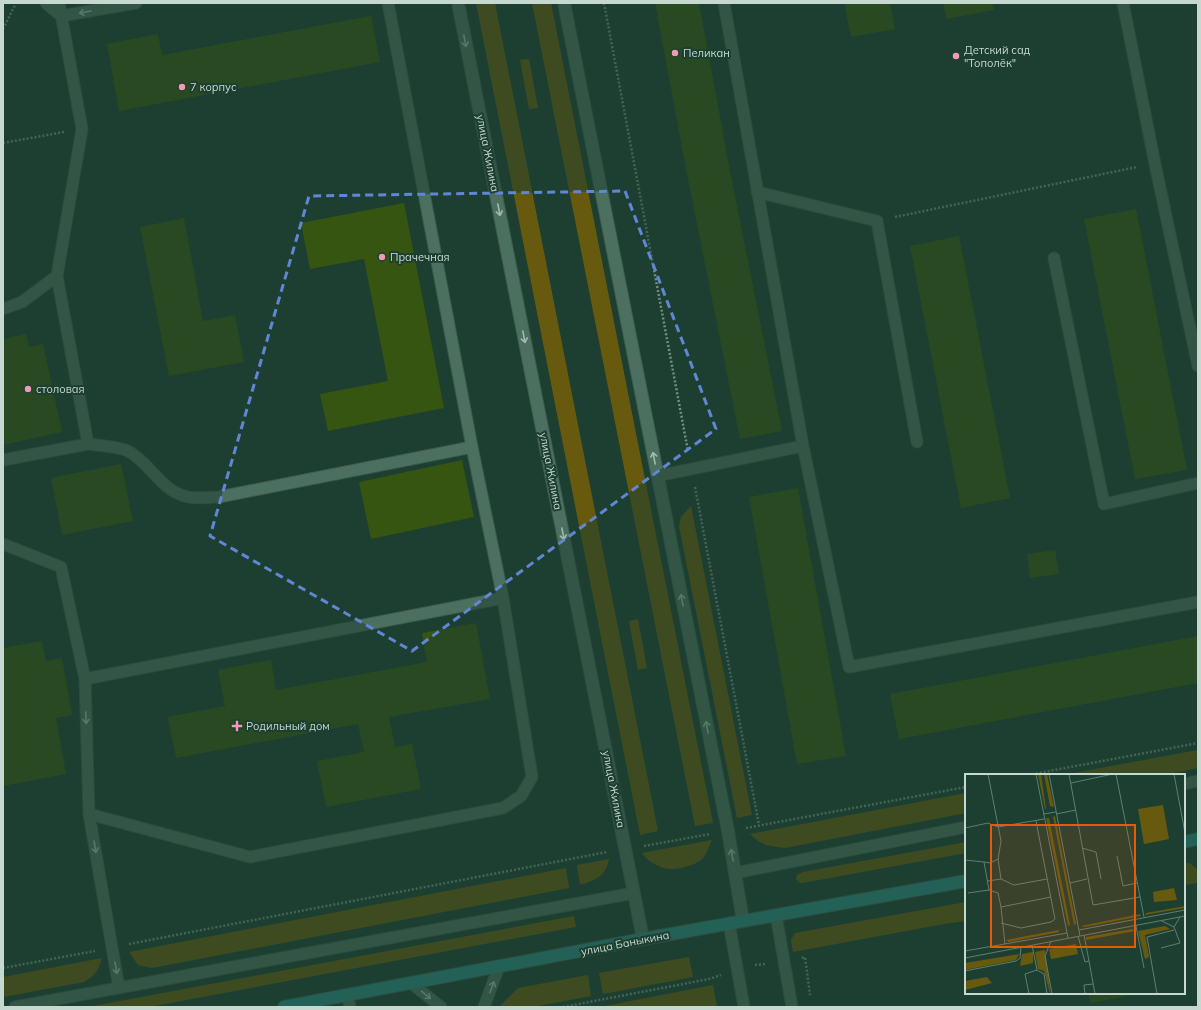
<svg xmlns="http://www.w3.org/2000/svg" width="1201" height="1010" font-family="Mulish,sans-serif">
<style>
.green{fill:#675a0f}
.building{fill:#355510}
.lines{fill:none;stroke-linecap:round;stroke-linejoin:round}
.service-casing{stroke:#3d5b4f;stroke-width:13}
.secondary-casing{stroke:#3d5b4f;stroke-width:14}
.primary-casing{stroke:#3d5b4f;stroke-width:14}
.path{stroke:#748e82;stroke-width:2.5;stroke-dasharray:2 2;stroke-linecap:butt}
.service{stroke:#4c7060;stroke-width:11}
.secondary{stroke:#4c7060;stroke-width:12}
.primary{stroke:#2c8a86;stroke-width:12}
.oneway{stroke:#a1baae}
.marked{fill:none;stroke:#6186d5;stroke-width:3;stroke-dasharray:8 5;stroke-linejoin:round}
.poi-dot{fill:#f09ab5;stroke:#1d3f31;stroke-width:1.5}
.labels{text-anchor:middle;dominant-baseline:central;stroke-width:4;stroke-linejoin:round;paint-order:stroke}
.poi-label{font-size:11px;fill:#c6d9d0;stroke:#1d3f31;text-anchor:start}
.street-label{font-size:11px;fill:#c6d9d0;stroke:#1d3f31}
.inset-road{fill:none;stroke:#617d71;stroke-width:1}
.view{fill:#e8590c;fill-opacity:0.15;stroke:#e8590c;stroke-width:2}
.inset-edge{fill:none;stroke:#c6d9d0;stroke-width:2}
</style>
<rect width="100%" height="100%" fill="#1d3f31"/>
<path class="green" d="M476 3H495L658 831 640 835Z
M532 3H551L713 823 695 826Z
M529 59 538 108 529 109 520 60Z
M691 506 752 815 737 818 679 526 681 517Z
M638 619 647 668 638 670 629 621Z
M1198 750V768L1163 775H1063Z
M966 793V813L785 848C769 846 762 846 750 834Z
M712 840C709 846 707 854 702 859 699 862 695 864 691 865 673 873 654 869 642 853Z
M966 842V853L808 882 800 883 796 879 797 875 803 872Z
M609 859C606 876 596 880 580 885L577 865Z
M1184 862 1191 864 1198 870V883L1184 885Z
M566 868 569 888 152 968 138 965 129 952Z
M966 902V921L944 924 793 952 791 940 795 933Z
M574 916 576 927 149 1007H88Z
M689 957 693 977 603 994 599 973Z
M102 958C98 971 96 975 84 982L3 997V977Z
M588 975 591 996 533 1007H499L518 988Z
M713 985 717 1007H600Z"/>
<path class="building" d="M655 3H699L729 166 782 431 740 439 687 174Z
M844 3H890L895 29 851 37Z
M943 3H992L994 10 946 19Z
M371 16 380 62 119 111 107 44 158 34 162 55Z
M404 203 444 408 328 431 320 394 388 381 364 259 310 269 301 223Z
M1136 209 1187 470 1135 479 1084 219Z
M184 218 203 321 235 315 244 362 169 376 140 227Z
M959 236 1010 498 961 508 910 246Z
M26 334 29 347 43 344 62 432 3 445V339Z
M462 460 474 517 371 539 359 482Z
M121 464 133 521 62 535 51 478Z
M798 488 846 756 797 764 749 497Z
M1055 550 1059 574 1030 578 1027 554Z
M476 623 490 699 389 717 395 747 412 744 421 789 326 807 317 761 364 752 358 724 176 758 168 717 225 706 218 670 271 660 276 690 427 662 422 633Z
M1198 636V683L899 739 890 694Z
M42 641 46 661 62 658 72 715 56 718 66 774 3 786V648Z
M1088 993H1127L1128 996 1090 1003Z"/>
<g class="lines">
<defs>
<path id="service" d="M46 3 61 16 136 3
M724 3 803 446 849 667 1198 602
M1123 3 1155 164 1198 366
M757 192 877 221 917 442
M1054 258 1104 504 1198 483
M3 309 22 302 57 276
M88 444C98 445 120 447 128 451 152 464 160 491 188 497 198 499 210 497 219 497L472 447
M3 460 88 444 57 276 82 129 59 3
M657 476 803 446
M3 544 61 567 85 679 503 598
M85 679 89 814 119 988
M1184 784 1198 781
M89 814 250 857 503 808 521 796 532 777 503 598 472 447 388 3
M735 873 966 827
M776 915 792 1007
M729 923 744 1007
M411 983 441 1007
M347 995 350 1007
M15 1007 634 893
M484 1007 499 966"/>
<path id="secondary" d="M458 3 643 939
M564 3 728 831 743 921"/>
<path id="primary" d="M1184 842 1198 839
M284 1007 643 939 966 881"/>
</defs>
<use href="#service" class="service-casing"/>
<use href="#secondary" class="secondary-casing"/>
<use href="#primary" class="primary-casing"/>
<path class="path" d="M604 3 688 451
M3 29 16 3
M3 143 64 132
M895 217 1137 167
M695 487 759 825
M1028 775 1198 743
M746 828 966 787
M644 846 710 834
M129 944 607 852
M802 958 805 957 810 995
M755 965 766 964
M3 968 95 951
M563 1007 709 979 721 975"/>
<use href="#service" class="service"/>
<use href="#secondary" class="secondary"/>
<use href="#primary" class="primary"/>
</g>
<defs><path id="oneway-shaft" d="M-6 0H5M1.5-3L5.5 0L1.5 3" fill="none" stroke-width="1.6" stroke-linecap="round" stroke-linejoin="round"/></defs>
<g class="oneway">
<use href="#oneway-shaft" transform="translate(85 12) rotate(170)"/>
<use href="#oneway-shaft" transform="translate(465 41) rotate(79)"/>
<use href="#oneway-shaft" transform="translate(499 210) rotate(79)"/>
<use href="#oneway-shaft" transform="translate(524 337) rotate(79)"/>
<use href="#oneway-shaft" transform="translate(654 458) rotate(-101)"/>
<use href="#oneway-shaft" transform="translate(563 534) rotate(79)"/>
<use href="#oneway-shaft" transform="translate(682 600) rotate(-101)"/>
<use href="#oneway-shaft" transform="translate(86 718) rotate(88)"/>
<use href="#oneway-shaft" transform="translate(707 727) rotate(-101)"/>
<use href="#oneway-shaft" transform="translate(95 847) rotate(80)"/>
<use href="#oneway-shaft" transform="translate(732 855) rotate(-100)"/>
<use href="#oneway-shaft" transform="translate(116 968) rotate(80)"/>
<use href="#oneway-shaft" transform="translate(492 987) rotate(-70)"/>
<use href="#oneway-shaft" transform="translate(426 995) rotate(39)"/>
</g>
<path d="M0 0H1201V1010H0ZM625 191 716 429 412 651 210 536 309 196Z" fill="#1d3f31" fill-opacity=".55" fill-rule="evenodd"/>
<path class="marked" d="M625 191 716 429 412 651 210 536 309 196Z"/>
<g class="poi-dot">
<circle cx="675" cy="53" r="4"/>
<circle cx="956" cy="56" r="4"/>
<circle cx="182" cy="87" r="4"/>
<circle cx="382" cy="257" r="4"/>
<circle cx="28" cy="389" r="4"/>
<path d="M235 720h4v4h4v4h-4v4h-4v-4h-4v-4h4z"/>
</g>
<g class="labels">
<g class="poi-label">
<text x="964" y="50">Детский сад<tspan x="964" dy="13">"Тополёк"</tspan></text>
<text x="683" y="53">Пеликан</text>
<text x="190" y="87">7 корпус</text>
<text x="390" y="257">Прачечная</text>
<text x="36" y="389">столовая</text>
<text x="246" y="726">Родильный дом</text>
</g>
<g class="street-label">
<text transform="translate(488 153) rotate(79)">улица Жилина</text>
<text transform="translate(551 471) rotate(79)">улица Жилина</text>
<text transform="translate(614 789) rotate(79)">улица Жилина</text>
<text transform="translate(625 943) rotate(-11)">улица Баныкина</text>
</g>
</g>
<g transform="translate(965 774)">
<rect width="220" height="220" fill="#1d3f31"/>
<path d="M73 0H76L81 35H80ZM79 0H82L89 33 85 32ZM198 31 204 65 179 70 173 35ZM90 42 111 150 109 151 88 43ZM81 44H84L105 151 103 152ZM209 114 212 126 189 128 188 118ZM220 132V134L180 141 181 139ZM175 140 176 142 120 153 116 152ZM200 152 205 155 180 161 184 183 180 185 173 157ZM167 155 170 157 121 166V163ZM94 156V158L44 168 41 166ZM111 170 113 180 86 185 84 175ZM80 176 85 216V220L79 197 73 195 70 178ZM68 178V189L55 192 57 180ZM54 180 51 186 0 196V189ZM22 203 27 209 0 216V207Z" fill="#675a0f"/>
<path class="inset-road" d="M23 0 36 67 33 85 36 105 23 107M71 0 103 164M84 0 115 162M104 0 128 131 175 123M151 0 179 143M209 0 220 59M106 9 148 0M78 40 91 38M91 40 111 36M0 54 23 49 33 53 79 45M117 74 131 78 136 105M152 82 158 112 172 109M33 85 25 89 19 88 24 116 33 119 36 133 86 123M0 86 19 88M36 105 49 111 82 105M105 109 122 105M3 119 24 116M36 133 40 170M197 147 209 153 215 143M36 149 56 154 86 148 90 145 71 47M171 152 179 194M114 156 220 136M113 162 120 188 124 187 119 161M86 167 80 182 87 220M67 171 72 196M196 174 215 169 209 153M0 177 102 159M0 184 220 142M124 187 130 220M0 197 51 187 55 184 56 173M64 220 60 200 72 196 79 200 82 220M120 220 119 211 128 210M192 220 182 163 209 156"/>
<path class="view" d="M26 51H170V173H26Z"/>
<rect width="220" height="220" class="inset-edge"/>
</g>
<rect width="1201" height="1010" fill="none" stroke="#c6d9d0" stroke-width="8"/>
</svg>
